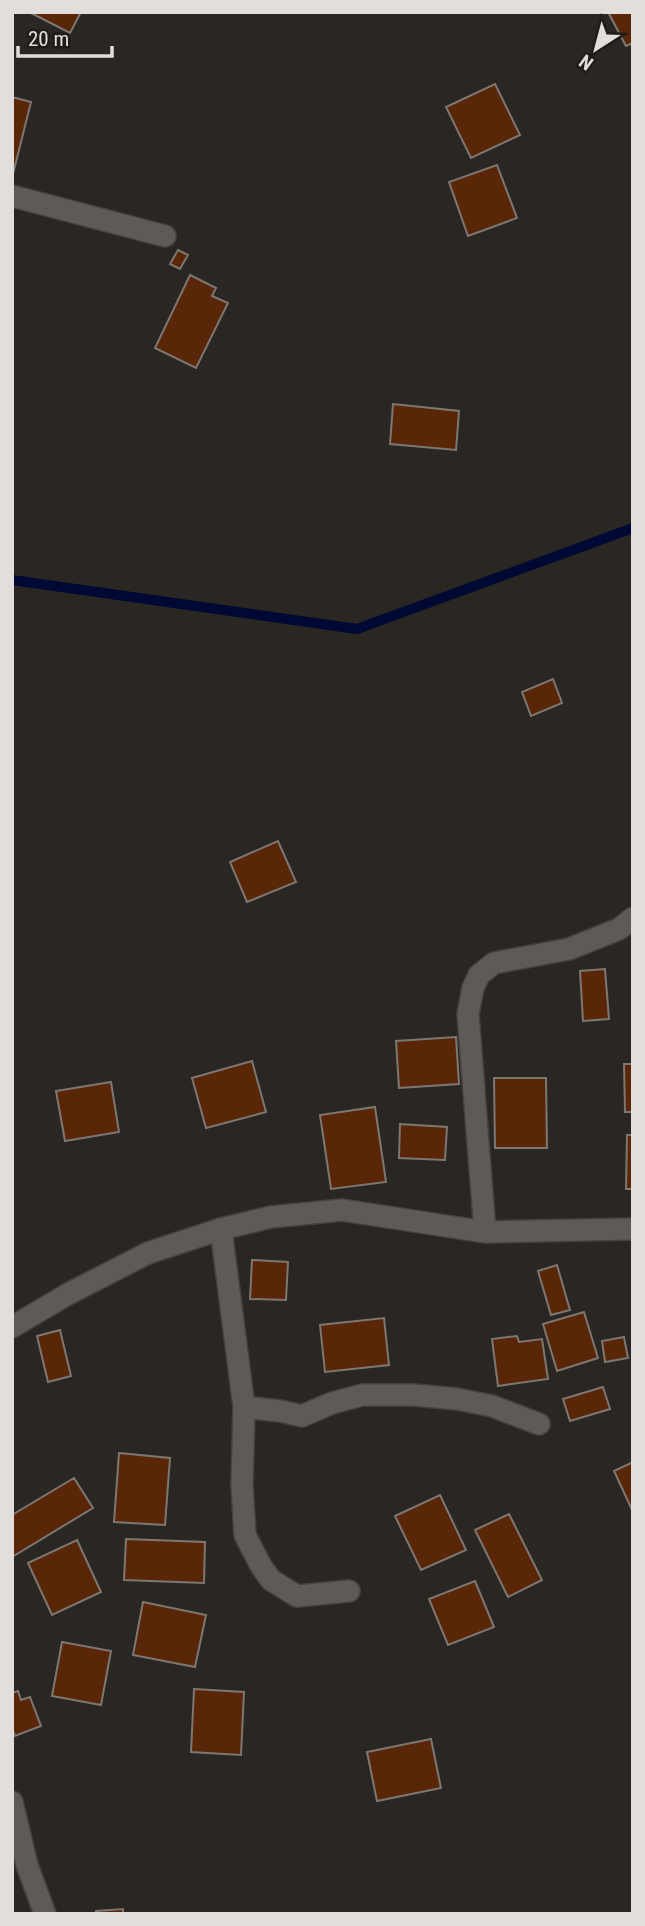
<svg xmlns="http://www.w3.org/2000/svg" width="645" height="1926" font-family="'Roboto Condensed',sans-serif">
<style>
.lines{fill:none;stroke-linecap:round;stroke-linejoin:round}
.stream{stroke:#000933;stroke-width:10}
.building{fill:#5a2608;stroke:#7d7774;stroke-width:2}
.minor-casing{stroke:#44413e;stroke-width:24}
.minor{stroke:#5f5a56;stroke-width:21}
</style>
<rect width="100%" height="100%" fill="#2a2622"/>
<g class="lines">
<path class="stream" d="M12 580 357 629 633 528"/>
</g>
<path class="building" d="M29 12H81L70 33Z
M608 12H633V43L626 46Z
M495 84 520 135 471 158 446 107Z
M12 97 31 102 13 174H12Z
M497 165 517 218 468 236 449 182Z
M178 250 188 255 180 269 170 264Z
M190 275 216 288 212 296 228 303 196 368 155 348Z
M393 404 459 411 456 450 390 444Z
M553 679 562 703 531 716 522 692Z
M278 841 296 882 247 902 230 862Z
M605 969 609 1019 583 1021 580 971Z
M456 1037 459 1084 399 1088 396 1041Z
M252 1061 266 1112 206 1128 192 1078Z
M624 1064H633V1112H625Z
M494 1078H546L547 1148H495Z
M111 1082 119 1132 65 1141 56 1091Z
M375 1107 386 1182 331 1189 320 1115Z
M400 1124 447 1127 445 1160 399 1158Z
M627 1135H633V1189H626Z
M252 1260 288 1262 286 1300 250 1299Z
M557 1265 570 1310 551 1315 538 1271Z
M584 1312 598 1358 557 1371 543 1324Z
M384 1318 389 1365 325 1372 320 1325Z
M60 1330 71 1376 48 1382 37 1336Z
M517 1336 519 1342 542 1339 548 1379 498 1386 492 1339Z
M624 1337 628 1358 605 1362 602 1341Z
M603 1387 610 1409 570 1421 563 1399Z
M119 1453 170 1458 165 1525 114 1522Z
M633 1462V1512L614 1471Z
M74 1478 93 1508 12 1557V1515Z
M440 1495 466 1550 421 1570 395 1516Z
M509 1514 542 1580 508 1597 475 1530Z
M126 1539 205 1542 204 1583 124 1580Z
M77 1540 101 1592 52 1615 28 1563Z
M475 1581 494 1627 448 1645 429 1599Z
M143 1602 206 1615 195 1667 133 1655Z
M62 1642 111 1651 101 1705 52 1696Z
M194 1689 244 1692 241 1755 191 1752Z
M18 1691 21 1700 30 1697 41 1726 15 1736 12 1728V1693Z
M431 1739 441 1788 377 1801 367 1752Z
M123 1909V1914H96V1911Z"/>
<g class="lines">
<defs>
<path id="minor" d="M12 196 165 236
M221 1229 244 1407 242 1485 245 1535 261 1566 271 1580 297 1596 349 1591
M485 1232 468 1014 473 988 479 975 494 963 569 949 619 929 633 918
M12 1327 68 1294 148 1253 221 1229 271 1217 342 1210 485 1232 633 1229
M244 1407 280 1411 302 1416 332 1403 362 1395H414L457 1399 492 1406 539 1424
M12 1802 27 1865 45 1914"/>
</defs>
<use href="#minor" class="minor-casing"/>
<use href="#minor" class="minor"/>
</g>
<rect width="645" height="1926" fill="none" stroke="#e1dedc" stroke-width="28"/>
<g transform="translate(596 49) rotate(216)" stroke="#201d19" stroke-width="5" paint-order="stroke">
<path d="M0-5L12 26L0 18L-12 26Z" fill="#e1dedc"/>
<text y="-10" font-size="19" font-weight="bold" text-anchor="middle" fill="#e1dedc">N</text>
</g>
<path d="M18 46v10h94v-10" fill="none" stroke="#e1dedc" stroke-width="3.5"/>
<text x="28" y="46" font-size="21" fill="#e1dedc" stroke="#201d19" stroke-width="5" paint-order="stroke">20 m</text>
</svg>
